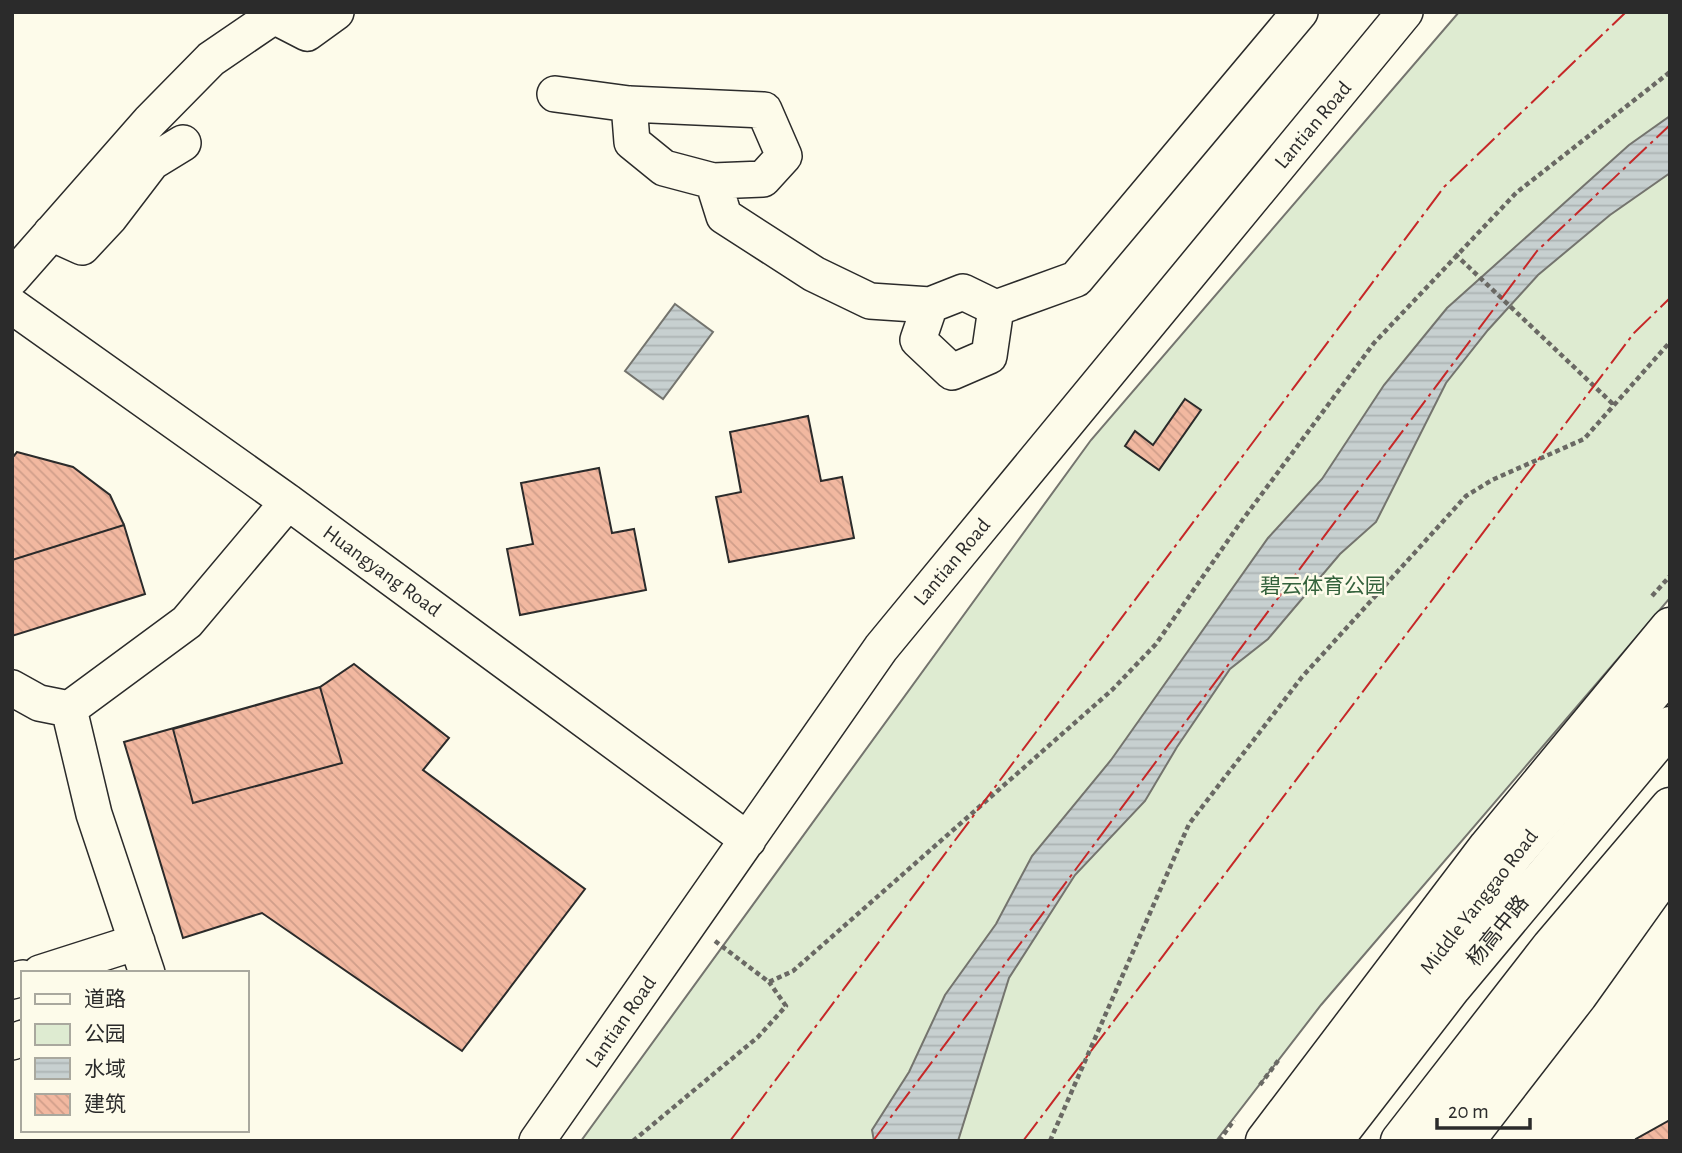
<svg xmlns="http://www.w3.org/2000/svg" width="1682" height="1153" font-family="'Alegreya Sans','Noto Sans SC',sans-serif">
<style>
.park{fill:#deebd1;stroke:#74746e;stroke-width:2}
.water{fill:url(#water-rules);stroke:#74746e;stroke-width:2}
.building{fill:url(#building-back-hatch);stroke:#2b2b2b;stroke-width:2}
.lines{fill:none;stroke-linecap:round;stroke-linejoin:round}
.minor-casing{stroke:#2b2b2b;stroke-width:38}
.major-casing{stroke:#2b2b2b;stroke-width:41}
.highway-casing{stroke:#2b2b2b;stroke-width:41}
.path{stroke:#6a6964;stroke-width:4.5;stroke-dasharray:5 3.5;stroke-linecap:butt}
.minor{stroke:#fdfbea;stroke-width:35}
.major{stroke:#fdfbea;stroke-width:38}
.highway{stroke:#fdfbea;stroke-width:38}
.power{stroke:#c62828;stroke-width:2;stroke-dasharray:24 5 3.5 5;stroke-linecap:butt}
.labels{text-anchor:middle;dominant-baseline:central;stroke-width:5;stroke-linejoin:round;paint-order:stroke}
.street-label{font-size:21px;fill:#2b2b2b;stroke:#fdfbea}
.park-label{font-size:21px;fill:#34623c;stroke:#fdfbea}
</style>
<defs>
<pattern id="water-rules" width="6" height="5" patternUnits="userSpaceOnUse" patternTransform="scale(1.75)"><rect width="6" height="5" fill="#c7d0d0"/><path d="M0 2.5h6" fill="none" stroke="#abb3b3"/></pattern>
<pattern id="building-back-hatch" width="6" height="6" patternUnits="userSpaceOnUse" patternTransform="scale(1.75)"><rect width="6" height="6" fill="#f2b8a0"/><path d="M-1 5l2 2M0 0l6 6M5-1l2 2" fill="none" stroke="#d09e8a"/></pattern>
</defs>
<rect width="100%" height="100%" fill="#fdfbea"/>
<path class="park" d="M1459 12H1670V598L1321 1005 1216 1141H581L1091 440Z"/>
<path class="water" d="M1670 116V173L1610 215 1538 275 1488 330 1446 383 1376 522 1340 554 1268 639 1230 669 1177 747 1145 801 1075 875 1009 978 958 1141H874L872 1130 909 1072 945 995 996 924 1032 856 1111 760 1268 538 1322 479 1384 385 1447 308 1629 145Z
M675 304 713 332 663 399 625 371Z"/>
<path class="building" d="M1185 399 1201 410 1159 470 1125 446 1135 431 1153 445Z
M808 416 821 481 842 477 854 538 729 562 716 497 741 492 730 432Z
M17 452 73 467 110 495 124 525 12 560V458Z
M599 468 612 533 634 529 646 590 520 615 507 549 533 544 521 483Z
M124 525 145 594 12 636V560Z
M354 664 449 738 423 770 585 889 462 1051 262 913 183 938 124 742 320 687Z
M320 687 342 763 193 803 173 729Z
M1670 1120V1141H1637L1636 1139Z"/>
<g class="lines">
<defs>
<path id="minor" d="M274 16 307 33 336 12
M555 94 629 104 764 110 784 156 763 179 713 181 664 168 632 142 629 104
M713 181 724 216 814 274 870 301 930 305
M51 233 82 247 110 217 152 162 183 143
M12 278 150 121 211 59 274 16
M12 306 288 502 748 840
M996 308 963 292 930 305 918 340 952 372 989 356 996 308 1076 279 1300 12
M12 688 39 703 69 709 187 622 288 502
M69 709 94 814 147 973
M40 973 137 942
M12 981 23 978
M12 1042 23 1038
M537 1141 881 648 1405 12"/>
<path id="major" d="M1297 1141 1514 854 1670 671
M1432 1141 1632 879 1670 839"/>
<path id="highway" d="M1265 1141 1488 847 1670 627
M1333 1141 1452 987 1670 726
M1400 1141 1551 947 1670 807
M1465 1141 1578 995 1670 866"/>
</defs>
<use href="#minor" class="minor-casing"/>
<use href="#major" class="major-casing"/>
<use href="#highway" class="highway-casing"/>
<path class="path" d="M1455 254 1614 405
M1652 596 1670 576
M715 941 769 982 793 971 1112 690 1156 644 1238 526 1374 343 1516 193 1670 72
M1260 1085 1280 1058
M633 1141 758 1037 786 1006 769 982
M1050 1141 1189 824 1302 677 1466 496 1492 480 1584 439 1670 342
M1219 1141 1234 1120"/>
<use href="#minor" class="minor"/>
<use href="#major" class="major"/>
<use href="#highway" class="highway"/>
<path class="power" d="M730 1141 1444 187 1626 12
M873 1141 1537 251 1670 125
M1023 1141 1634 333 1670 298"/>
</g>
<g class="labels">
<g class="street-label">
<text transform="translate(1313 125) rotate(-50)">Lantian Road</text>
<text transform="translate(952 562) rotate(-50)">Lantian Road</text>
<text transform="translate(382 571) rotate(36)">Huangyang Road</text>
<text transform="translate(1479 902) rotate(-52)">Middle Yanggao Road</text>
<text transform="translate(1498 931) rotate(-51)">杨高中路</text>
<text transform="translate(621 1022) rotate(-55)">Lantian Road</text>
</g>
<g class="park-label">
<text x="1323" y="586">碧云体育公园</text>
</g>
</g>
<rect width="1682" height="1153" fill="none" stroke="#2b2b2b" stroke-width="28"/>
<rect x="21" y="971" width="228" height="161" fill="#fdfbea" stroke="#a9a89e" stroke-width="2"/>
<rect x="35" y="994" width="35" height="10" fill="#fdfbea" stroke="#a9a89e" stroke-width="2"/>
<text x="84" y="1006" font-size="21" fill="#2b2b2b">道路</text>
<rect x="35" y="1024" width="35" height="21" fill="#deebd1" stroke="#a9a89e" stroke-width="2"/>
<text x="84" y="1041" font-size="21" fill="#2b2b2b">公园</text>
<rect x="35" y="1058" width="35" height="21" fill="url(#water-rules)" stroke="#a9a89e" stroke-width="2"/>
<text x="84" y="1076" font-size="21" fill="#2b2b2b">水域</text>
<rect x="35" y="1094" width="35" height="21" fill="url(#building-back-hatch)" stroke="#a9a89e" stroke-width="2"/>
<text x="84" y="1111" font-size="21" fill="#2b2b2b">建筑</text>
<path d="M1437 1118v10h93v-10" fill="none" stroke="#2b2b2b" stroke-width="3.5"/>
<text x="1448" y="1118" font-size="21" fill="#2b2b2b" stroke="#fdfbea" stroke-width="5" paint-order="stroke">20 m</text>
</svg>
